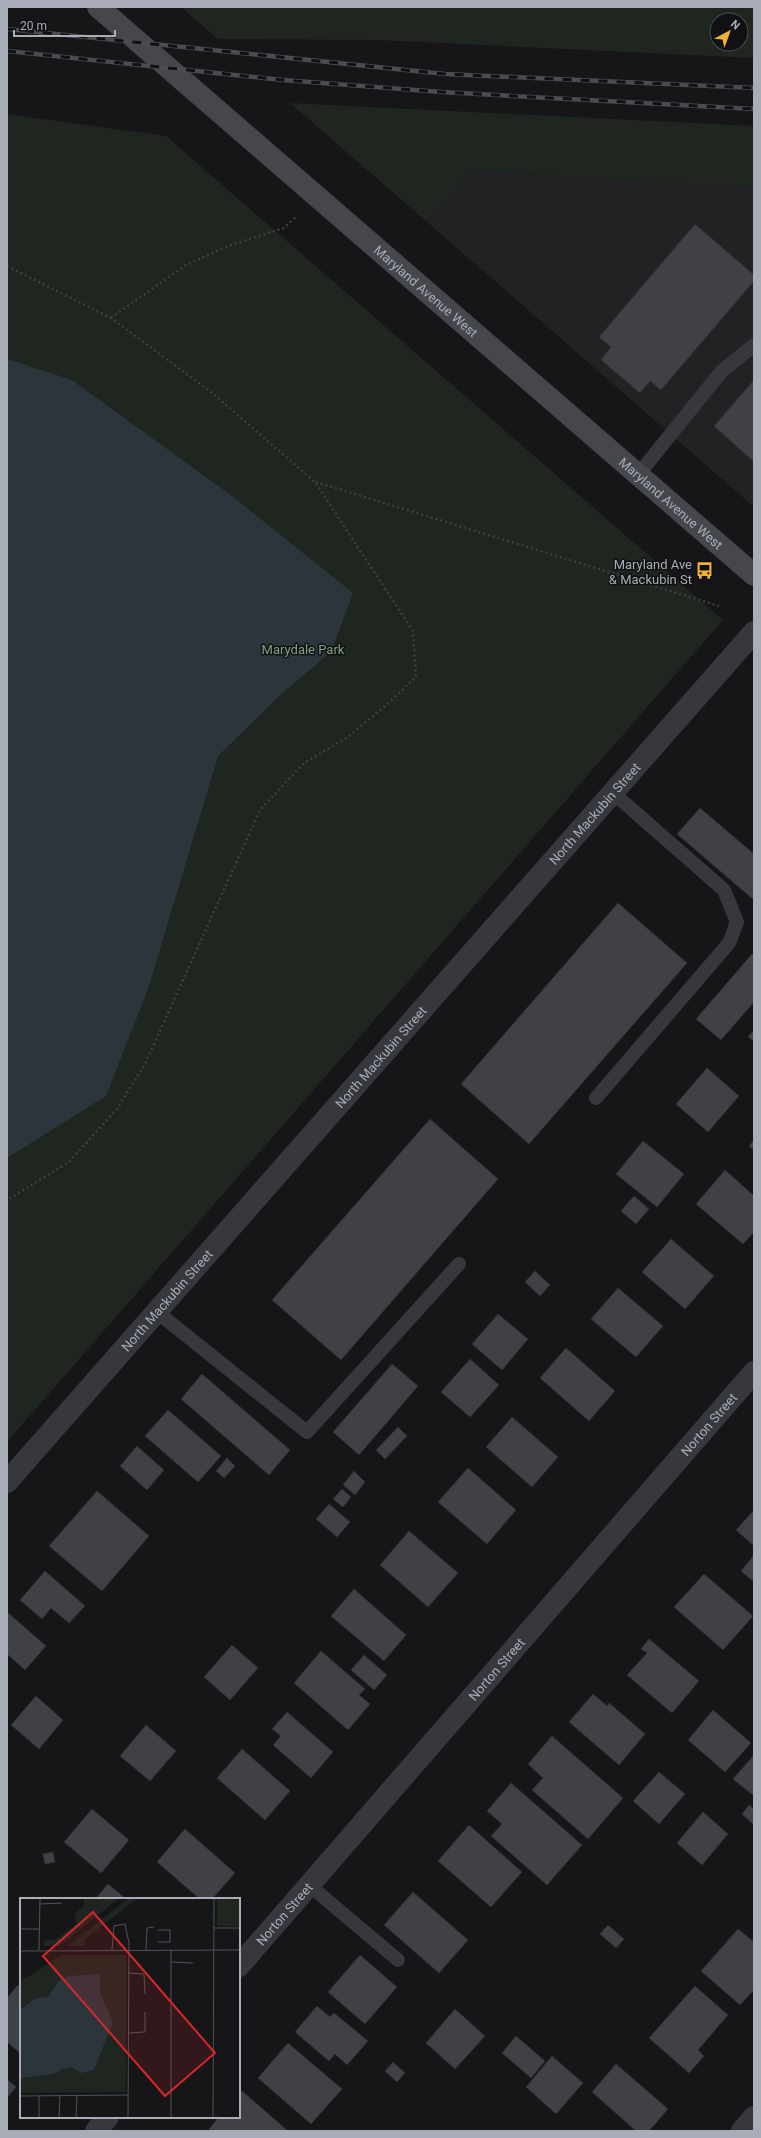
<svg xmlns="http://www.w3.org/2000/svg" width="761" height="2138" font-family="Roboto,sans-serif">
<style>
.built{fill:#222225}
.green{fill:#1e261f;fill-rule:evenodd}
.water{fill:#2c353c}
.building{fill:#404145;stroke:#303034}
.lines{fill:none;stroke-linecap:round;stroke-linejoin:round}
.path{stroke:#3d3f44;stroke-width:2.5;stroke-dasharray:2 3;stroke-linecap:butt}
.lane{stroke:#37383d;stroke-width:14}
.street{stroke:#37383d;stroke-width:22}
.secondary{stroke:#45474d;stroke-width:22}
.rail-casing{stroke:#4a4c52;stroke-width:4.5}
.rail{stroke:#111113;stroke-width:3;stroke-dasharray:9;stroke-linecap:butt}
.labels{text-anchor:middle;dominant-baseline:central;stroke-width:3;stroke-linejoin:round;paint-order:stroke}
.street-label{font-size:13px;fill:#a8adb8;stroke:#111113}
.poi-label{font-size:13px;fill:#a8adb8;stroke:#111113;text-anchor:end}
.park-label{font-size:13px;fill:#7fa381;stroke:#111113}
.inset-road{fill:none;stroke:#505258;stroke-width:1}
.view{fill:#d62828;fill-opacity:0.15;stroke:#d62828;stroke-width:2}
.inset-edge{fill:none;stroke:#a8adb8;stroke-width:2}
</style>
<rect width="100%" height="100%" fill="#161618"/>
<path class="built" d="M473 171 754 188V507L427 222Z"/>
<path class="green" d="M181 7H754V58L378 40 218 39ZM717 20H741V44H717Z
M290 103 754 126V188L473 171 427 222Z
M7 114 166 136 723 620 7 1442Z"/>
<path class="water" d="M7 359 72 380 232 496 353 593 331 652 281 694 218 756 148 989 106 1096 7 1158Z"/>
<path class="building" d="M695 224 754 275V281L661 390 650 381 640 393 601 360 611 347 599 337Z
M754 380V462L714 426Z
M700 808 754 854V900L677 834Z
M618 903 687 963 529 1144 461 1084Z
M752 954 754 956V1002L721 1040 696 1019Z
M754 1030V1041L748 1037Z
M707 1068 739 1096 708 1132 676 1104Z
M430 1119 498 1179 341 1360 272 1300Z
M754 1140V1150L749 1146Z
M643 1141 684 1174 657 1207 616 1174Z
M725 1170 754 1196V1232L743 1244 696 1204Z
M634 1196 649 1209 636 1224 621 1211Z
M671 1239 714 1276 685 1309 642 1272Z
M535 1271 550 1285 540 1296 525 1282Z
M618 1288 663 1326 636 1357 591 1319Z
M498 1314 528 1339 502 1370 472 1344Z
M566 1348 615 1391 589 1421 540 1378Z
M470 1359 499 1385 470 1417 441 1392Z
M392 1364 418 1386 359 1455 333 1432Z
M202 1374 290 1450 269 1475 181 1399Z
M168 1410 221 1456 198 1482 145 1436Z
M512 1417 558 1457 532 1487 486 1447Z
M398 1427 407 1436 385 1459 376 1450Z
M137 1446 164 1470 147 1490 120 1466Z
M227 1458 235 1466 224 1478 216 1471Z
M468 1468 516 1510 487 1544 438 1502Z
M354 1471 365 1482 355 1495 343 1485Z
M342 1489 351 1497 343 1507 333 1499Z
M97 1491 149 1536 102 1591 49 1546Z
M329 1504 350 1522 337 1537 316 1519Z
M754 1510V1546L736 1530Z
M409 1531 458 1573 428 1607 380 1565Z
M754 1555V1582L741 1571Z
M45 1571 85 1606 69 1623 51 1608 42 1619 20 1600Z
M704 1574 753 1616 723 1650 674 1607Z
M354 1589 406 1635 384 1661 331 1616Z
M7 1612 46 1646 25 1670 7 1654Z
M649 1639 699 1681 672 1713 627 1675 647 1653 641 1649Z
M232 1645 258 1668 230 1700 204 1677Z
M321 1651 365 1689 359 1695 370 1704 348 1730 294 1683Z
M364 1655 387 1675 374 1690 351 1670Z
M593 1694 607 1706 609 1703 645 1734 619 1765 569 1722Z
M36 1696 63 1720 39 1749 11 1725Z
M713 1710 751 1743 725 1772 688 1740Z
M287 1712 333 1752 311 1778 273 1745 281 1736 272 1729Z
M146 1725 176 1751 150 1781 120 1756Z
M552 1736 623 1798 588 1839 532 1790 543 1778 528 1764Z
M242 1749 290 1791 265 1820 217 1778Z
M754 1755V1796L733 1779Z
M659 1772 685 1794 659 1824 633 1801Z
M511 1783 582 1845 547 1885 491 1836 502 1824 487 1811Z
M749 1805 754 1809 753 1824 742 1814Z
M92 1809 129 1840 101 1873 64 1842Z
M703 1812 728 1834 702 1865 677 1843Z
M469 1825 522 1872 491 1907 438 1861Z
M185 1829 235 1873 212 1899H200L157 1862Z
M53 1852 55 1862 45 1864 43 1854Z
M108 1884 126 1899H95Z
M413 1892 468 1940 439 1973 384 1925Z
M608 1925 624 1939 616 1948 600 1934Z
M738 1929 754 1942V1990L740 2005 701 1971Z
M360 1955 397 1987 365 2024 328 1992Z
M18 1985 21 1988V2054L7 2042V1998Z
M695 1986 728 2015 698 2050 704 2056 689 2073 649 2038Z
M317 2006 330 2017 334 2013 368 2041 347 2065 335 2054 329 2061 295 2032Z
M455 2009 485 2036 455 2069 426 2043Z
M516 2036 545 2061 531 2078 502 2053Z
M288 2043 342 2089 311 2124 258 2078Z
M552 2056 583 2083 556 2114 526 2087Z
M393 2062 405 2073 397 2082 385 2071Z
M616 2064 668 2109 649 2131H636L592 2092Z
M7 2079 16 2087 7 2098Z
M242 2091 288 2131H211L209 2129 219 2117H239V2094Z"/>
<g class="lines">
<path class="path" d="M7 266 111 318 211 392 315 482 413 631 416 677 384 707 348 737 304 763 260 810 145 1064 117 1109 69 1162 7 1200
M111 318 186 265 228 246 284 228 296 217
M316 482 719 606"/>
<path class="lane" d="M638 475 721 372 754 345
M596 1098 729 943 737 922 724 890 612 792
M157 1312 307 1432 459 1264
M309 1885 398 1960"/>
<g class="street">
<path id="s1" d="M7 1482 754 632"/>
<path id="s2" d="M239 1966 754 1372"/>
<path d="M96 2131 108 2117"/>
<path d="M742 2131 754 2117"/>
</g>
<path class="secondary" id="s3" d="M98 7 754 575"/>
<defs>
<path id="rail" d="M7 29 445 74 754 88
M7 51 283 80 441 92 754 109"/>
</defs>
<use href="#rail" class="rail-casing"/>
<use href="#rail" class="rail"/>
</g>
<defs>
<symbol id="bus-bare" viewBox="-9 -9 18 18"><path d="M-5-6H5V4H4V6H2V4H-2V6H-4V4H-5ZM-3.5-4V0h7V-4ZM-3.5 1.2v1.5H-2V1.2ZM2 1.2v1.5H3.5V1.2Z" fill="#f2b134" stroke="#111113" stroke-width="2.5" paint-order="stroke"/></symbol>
</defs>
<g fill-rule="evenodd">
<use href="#bus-bare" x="692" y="558" width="25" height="25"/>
</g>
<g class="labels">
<g class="street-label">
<text stroke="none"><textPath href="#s3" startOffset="434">Maryland Avenue West</textPath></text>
<text stroke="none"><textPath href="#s3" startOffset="758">Maryland Avenue West</textPath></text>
<text stroke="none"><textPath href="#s1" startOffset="890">North Mackubin Street</textPath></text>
<text stroke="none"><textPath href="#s1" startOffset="566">North Mackubin Street</textPath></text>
<text stroke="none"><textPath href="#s1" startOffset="242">North Mackubin Street</textPath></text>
<text stroke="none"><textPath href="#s2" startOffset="717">Norton Street</textPath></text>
<text stroke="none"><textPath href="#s2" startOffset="393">Norton Street</textPath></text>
<text stroke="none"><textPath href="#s2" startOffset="69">Norton Street</textPath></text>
</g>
<g class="poi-label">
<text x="692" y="564">Maryland Ave<tspan x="692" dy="15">&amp; Mackubin St</tspan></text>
</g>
<g class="park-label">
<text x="303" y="649">Marydale Park</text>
</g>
</g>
<g transform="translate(20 1898)">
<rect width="220" height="220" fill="#161618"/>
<path d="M64 0H99L39 48H24V42L36 41 57 26 54 16 64 8ZM109 0H118L64 42V48H48ZM197 0H220V28H197ZM42 57H106V194L0 195V84Z" fill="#1e261f"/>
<path d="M80 76V95L93 124 74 172 61 175 52 169 42 171 34 176 0 180 1 111 14 101 28 99 39 83 49 78Z" fill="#2c353c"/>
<path class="inset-road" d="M20 6 42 5M194 30H220M0 31H19M138 44H150V32H138M19 52 20 0M92 52 94 28 105 26 109 45 108 220M126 52 127 30 134 29M0 53 220 52M151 64 173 65M108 75 124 76 125 96M108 135 125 134V114M0 198 108 197M19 220V198M39 220 40 198M56 220 57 198M151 220V52M193 220 194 0"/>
<path class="view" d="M73 14 195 155 145 198 23 58Z"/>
<rect width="220" height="220" class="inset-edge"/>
</g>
<rect width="761" height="2138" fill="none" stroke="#a8adb8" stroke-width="16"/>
<g transform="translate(729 32) rotate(41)"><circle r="19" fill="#111113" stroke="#4d4f55"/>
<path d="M0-3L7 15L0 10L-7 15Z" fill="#f2b134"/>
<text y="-6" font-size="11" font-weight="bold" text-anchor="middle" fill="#a8adb8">N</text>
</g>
<path d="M14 30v6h101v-6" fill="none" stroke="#a8adb8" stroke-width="2"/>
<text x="20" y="30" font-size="12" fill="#a8adb8" stroke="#111113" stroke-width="3" paint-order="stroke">20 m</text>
</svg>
